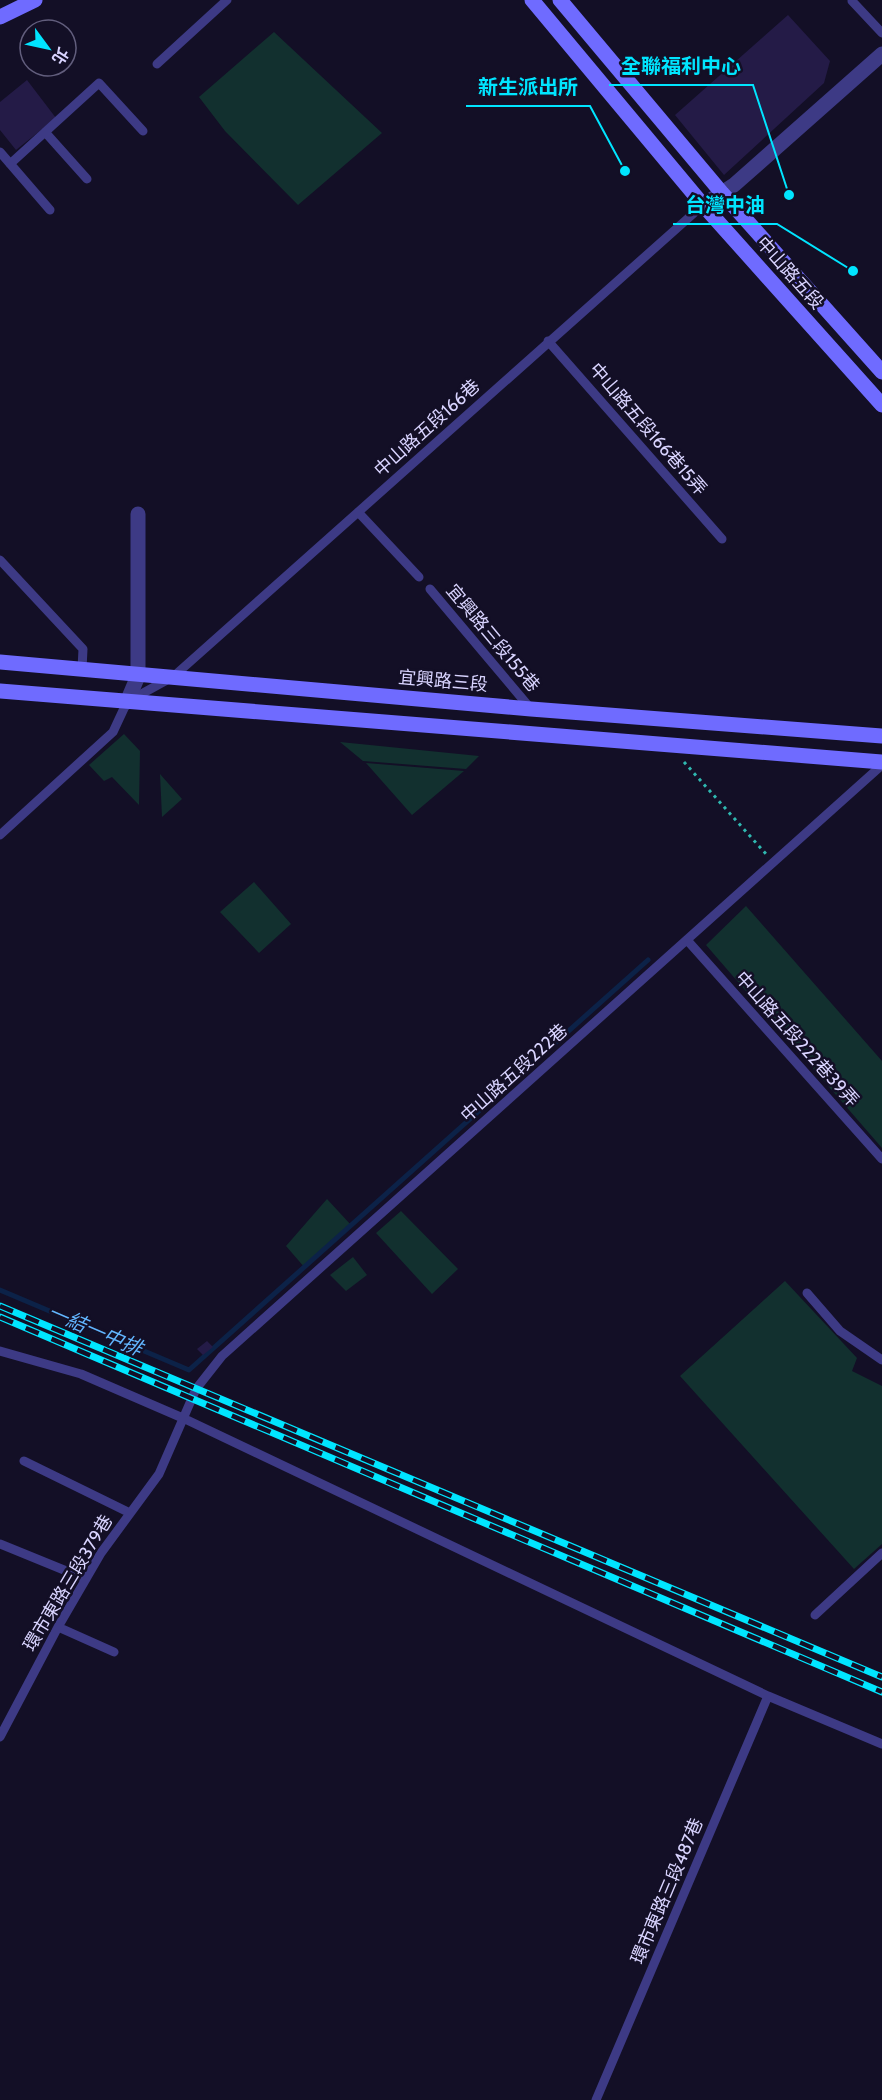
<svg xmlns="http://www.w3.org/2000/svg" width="882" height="2100" font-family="Cabin,'Noto Sans TC',sans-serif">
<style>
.green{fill:#12302f}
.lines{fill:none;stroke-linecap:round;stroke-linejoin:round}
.stream{stroke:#0c2248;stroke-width:5}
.building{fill:#241b47}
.path{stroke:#2fb8b0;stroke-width:3;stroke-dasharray:3 4.5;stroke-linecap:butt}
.lane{stroke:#3d3a85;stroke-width:9}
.street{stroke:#3d3a85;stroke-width:15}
.secondary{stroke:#6f6bff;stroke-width:15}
.rail-casing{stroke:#00e5ff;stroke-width:7}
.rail{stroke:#130f26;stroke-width:4.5;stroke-dasharray:14;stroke-linecap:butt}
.labels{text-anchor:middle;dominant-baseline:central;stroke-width:5;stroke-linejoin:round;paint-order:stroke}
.street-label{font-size:18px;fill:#d9d4ff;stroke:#130f26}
.water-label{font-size:20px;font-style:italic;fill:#62b6ff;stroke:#130f26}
.leader{fill:none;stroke:#00e5ff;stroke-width:2}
.callout-dot{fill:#00e5ff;stroke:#130f26;stroke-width:2}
.callout-label{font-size:20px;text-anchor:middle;font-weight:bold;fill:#00e5ff;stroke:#130f26;stroke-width:5;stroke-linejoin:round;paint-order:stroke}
</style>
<rect width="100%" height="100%" fill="#130f26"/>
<path class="green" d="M274 32 382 133 298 205 225 131 199 97Z
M124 734 140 751 139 805 112 777 104 781 89 765Z
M340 742 479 756 466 769 363 761Z
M366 763 464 771 412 815Z
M160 774 182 799 162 817Z
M254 882 291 924 259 953 220 912Z
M746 906 882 1061V1148L706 945Z
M327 1199 351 1225 305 1268 286 1246Z
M401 1211 458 1269 432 1294 376 1233Z
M353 1257 367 1275 346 1291 330 1275Z
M785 1281 857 1358 852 1371 882 1386V1544L854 1569 680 1376Z"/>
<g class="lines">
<path class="stream" d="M0 1290 189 1370 648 960"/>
</g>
<path class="building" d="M788 15 830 61 824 83 724 175 675 115Z
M27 80 56 118 16 150 0 130V102Z
M207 1341 213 1347 203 1355 197 1349Z"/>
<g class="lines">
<path class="path" d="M684 762 766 854"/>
<path class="lane" d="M852 1 882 33
M157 64 227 0
M45 132 87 179
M0 152 50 210
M10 164 99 83 143 131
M548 341 722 539
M358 512 419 577
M0 560 83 649 82 669
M430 589 531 709
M0 835 113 732 127 702 174 676 703 205
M687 940 882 1159
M807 1293 840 1331 882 1360
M0 1351 81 1374 185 1419 768 1696 882 1744
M24 1461 130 1513
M0 1544 86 1579
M815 1615 882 1553
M58 1627 114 1652
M0 1737 58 1627 101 1553 159 1474 196 1389 222 1356 882 765
M596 2100 768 1696"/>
<path class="street" d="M703 205 734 185 882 54
M127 702 138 676V514"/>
<path class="secondary" d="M532 0 703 205 882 405
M560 0 722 193 882 372
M0 17 35 0
M0 662 531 709 882 736
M0 691 882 762"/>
<defs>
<path id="rail" d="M0 1306 882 1677
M0 1317 882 1692"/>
</defs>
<use href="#rail" class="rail-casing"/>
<use href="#rail" class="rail"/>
</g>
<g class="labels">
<g class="street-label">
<text transform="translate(790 273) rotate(48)">中山路五段</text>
<text transform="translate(427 428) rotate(-42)">中山路五段166巷</text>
<text transform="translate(648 429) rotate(49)">中山路五段166巷15弄</text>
<text transform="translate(493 638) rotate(50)">宜興路三段155巷</text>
<text transform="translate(443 681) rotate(5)">宜興路三段</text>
<text transform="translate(797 1039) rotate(48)">中山路五段222巷39弄</text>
<text transform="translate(514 1073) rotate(-42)">中山路五段222巷</text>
<text transform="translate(68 1583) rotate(-59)">環市東路三段379巷</text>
<text transform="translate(667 1891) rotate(-67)">環市東路三段487巷</text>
</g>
<g class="water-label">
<text transform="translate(95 1330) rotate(23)">一結一中排</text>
</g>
</g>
<path class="leader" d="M789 195L753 85H609M625 171L590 106H466M853 271L777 224H673"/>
<g class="callout-dot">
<circle cx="789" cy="195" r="6"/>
<circle cx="625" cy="171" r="6"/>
<circle cx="853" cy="271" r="6"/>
</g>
<g class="callout-label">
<text x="681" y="73">全聯福利中心</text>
<text x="528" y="94">新生派出所</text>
<text x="725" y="212">台灣中油</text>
</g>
<g transform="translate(48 48) rotate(123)"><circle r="28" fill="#130f26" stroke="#625e7d" stroke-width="1.5"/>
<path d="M0-4.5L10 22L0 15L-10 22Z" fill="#00e5ff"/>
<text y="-9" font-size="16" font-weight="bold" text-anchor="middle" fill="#d9d4ff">北</text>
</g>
</svg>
